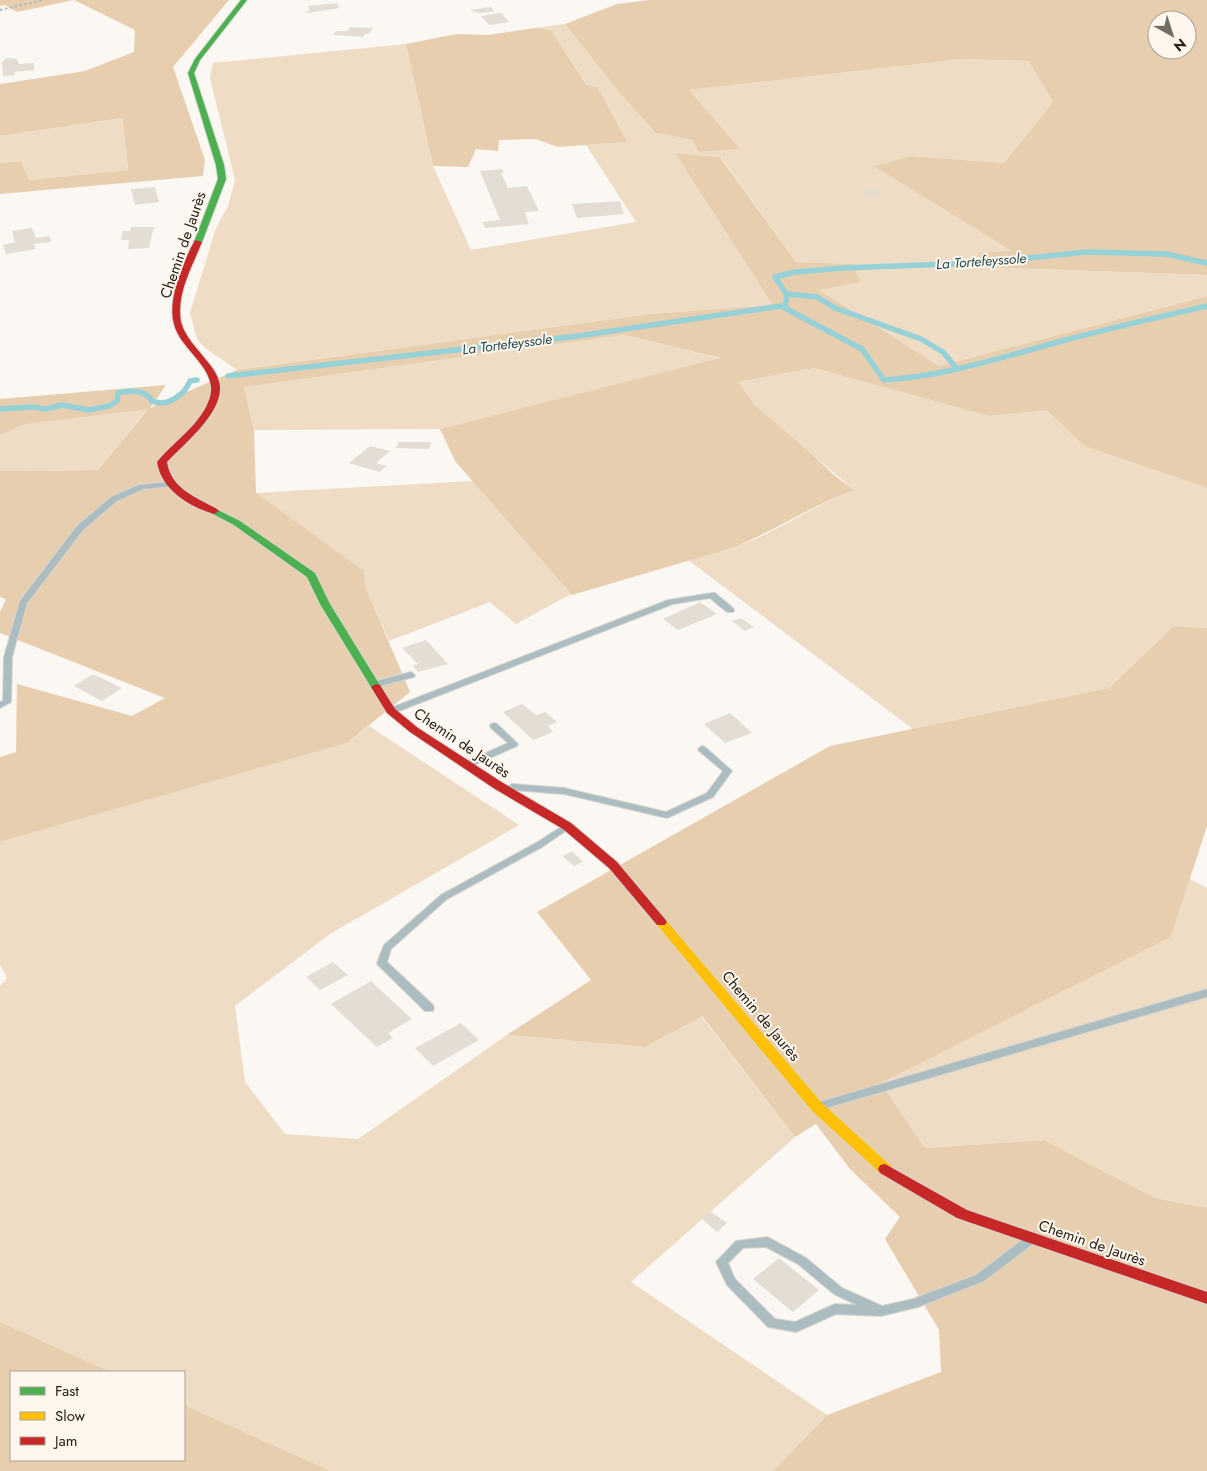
<svg xmlns="http://www.w3.org/2000/svg" width="1207" height="1471" font-family="Jost,sans-serif">
<style>
.green{fill:#eedcc4}
.forest{fill:#e7ceaf;fill-rule:evenodd}
.lines{fill:none;stroke-linecap:round;stroke-linejoin:round}
.stream{stroke:#96d1d8;stroke-width:5.5}
.building{fill:#e3ddd4}
.lane-casing{stroke:#d8d5d0;stroke-width:2}
.fast-casing{stroke:#d8d5d0;stroke-width:2}
.slow-casing{stroke:#d8d5d0;stroke-width:2}
.jam-casing{stroke:#d8d5d0;stroke-width:2}
.path{stroke:#aeb8b8;stroke-width:2;stroke-dasharray:2.5 2.5;stroke-linecap:butt}
.lane{fill:#abbdc0;fill-rule:evenodd}
.fast{fill:#4caf50;fill-rule:evenodd}
.slow{fill:#ffc107;fill-rule:evenodd}
.jam{fill:#c62828;fill-rule:evenodd}
.labels{text-anchor:middle;dominant-baseline:central;stroke-width:4;stroke-linejoin:round;paint-order:stroke}
.far-water-label{font-size:14px;font-style:italic;fill:#234b51;stroke:#fff7ee}
.street-label{font-size:15px;fill:#272118;stroke:#fff7ee}
</style>
<rect width="100%" height="100%" fill="#fbf7f2"/>
<path class="green" d="M565 24 623 97 656 133 692 140 699 152 739 148 688 90 963 59 1030 61 1053 102 1004 163 911 156 875 166 1013 251 981 267 1207 275V296L939 366 819 290 853 264 796 262 721 157 675 153 774 305 650 314 237 370 205 348 197 339 190 313 216 228 228 206 235 180 210 78 213 63 406 44 433 166 471 250 636 222 586 145 626 142 551 30 535 28Z
M124 118 128 170 29 180 21 161 0 163V136Z
M624 335 722 359 440 429 254 430 244 387Z
M814 368 989 416 1047 409 1084 446 1207 488V628L1174 626 1109 688 913 729 688 560C712 553 736 548 758 538 790 523 820 503 854 490L755 405 738 382Z
M148 408 98 470 0 471V435L26 424Z
M473 481 571 594 516 624 490 602 389 641 365 586 364 571 255 493Z
M369 726 519 825 330 934 235 1006 245 1082 285 1134 358 1139 507 1035 645 1047 701 1016 795 1137 631 1282 827 1415 773 1471H331L184 1405V1372H111L0 1322V986L7 978 0 964V842L347 743Z
M1190 879 1207 888V1208L1155 1198 1044 1140 925 1148 881 1083 1171 937Z"/>
<path class="forest" d="M0 0H74L17 12 5 5 0 6Z
M74 0H229L173 67 205 160 203 176 0 194V163L21 161 29 180 128 170 123 118 0 136V84L85 71 134 52 135 30Z
M650 0H1207V275L981 267 978 253 1012 251 874 166 911 156 1004 163 1053 102 1029 61 963 59 689 90 740 149 699 152 692 140 656 133 623 97 565 24 617 4ZM1157 20H1187V50H1157Z
M535 28 551 30 587 85 598 88 627 142 558 147 536 139 499 140 498 151 476 149 468 167 433 166 406 44 456 34 488 35Z
M675 153 720 157 796 262 853 264 860 282 819 290 939 366 1207 296V488L1084 446 1047 410 989 416 814 368 738 382 755 405 812 454 834 475 854 490C813 505 776 530 735 547L572 595 455 461 440 429 720 358 624 335 244 387 254 430 256 493 364 571 365 586 410 692 347 743 0 842V757L16 752 17 684 132 716 165 698 0 633V612L6 599 0 597V471L98 470 148 409 26 424 0 435V399L166 385 150 408 237 370 650 314 773 305Z
M1174 626 1207 628V826L1171 937 881 1083 925 1148 1044 1140 1155 1198 1207 1208V1471H773L827 1415 941 1372 939 1330 885 1239 900 1217 850 1169 816 1124 795 1137 702 1016 645 1047 507 1035 591 980 537 912 830 746 1109 688Z
M0 1322 111 1372H11V1460H184V1405L331 1471H0Z"/>
<g class="lines">
<path class="stream" d="M787 294 817 297 835 308 921 339 943 352 957 369
M785 307 787 295 775 277 795 272 843 268 979 263 1087 252 1166 254 1207 263
M228 376 578 336 781 306 862 349 884 380C946 376 1003 357 1062 341 1110 328 1159 317 1207 306
M0 409 32 407 46 409 62 405 89 410 109 406 117 401 118 393C127 391 141 390 149 397 153 401 149 400 155 402 169 406 185 394 190 381L197 380"/>
</g>
<path class="building" d="M337 3 339 8 307 13 306 11H310L308 6Z
M491 7 494 11 489 12 478 13 470 10Z
M501 13 509 22 489 25 481 16Z
M349 27 373 28 369 34H365L363 37 333 35 336 31H348Z
M7 58 17 59 19 64 34 63V70L14 72 15 75 3 76 2 62Z
M502 169 504 173H501L508 188 527 186 539 211 525 212 529 224 485 228 483 222 500 220 480 171Z
M155 187 159 202 135 205 131 189Z
M866 189 881 190 880 197 865 196Z
M620 201 624 214 577 218 572 204Z
M131 227H154L149 248 128 249 129 240H121L123 231H130Z
M32 228 36 238 49 236 51 242 34 244 36 249 6 254 3 245 15 242 12 231Z
M398 442H431L429 449 396 448Z
M370 446 390 451 376 463 387 466 379 472 349 463Z
M700 602 717 614 678 630 663 619Z
M741 618 754 627 745 631 732 621Z
M426 640 448 664 418 672 413 666 418 664 402 648Z
M93 674 122 688 102 701 74 686Z
M522 704 536 715 545 712 557 722 548 726 553 732 533 740 503 712Z
M730 713 752 733 725 743 704 724Z
M572 851 583 862 574 866 563 856Z
M333 962 348 975 320 990 306 977Z
M371 981 412 1019 388 1033 393 1038 377 1047 331 1004Z
M461 1023 479 1040 433 1066 415 1048Z
M710 1211 727 1223 717 1232 701 1218Z
M779 1258 819 1290 793 1312 753 1279Z"/>
<g class="lines">
<defs>
<path id="lane" d="M169 482H172V486L143 489 117 501 83 530 27 603 12 657 11 702 0 708V702L3 701 4 657 20 601 77 526 111 497 139 485Z
M712 593H715L733 608 734 610 733 612H727L710 598 673 604 394 713 391 714 387 711 388 709 668 600Z
M411 672 415 675 414 677 376 687 372 684 373 682Z
M494 723 497 724 518 744 517 746 472 766H466L465 764 466 762 508 743 491 728 490 726 491 724Z
M702 746 705 747 732 771 713 797 667 818 564 794 512 790 507 787 512 784 564 788 666 812 707 793 723 771 699 751 698 749Z
M567 823 572 826 570 828 542 847 447 899 391 949 387 962 433 1005 434 1008 433 1011H425L378 965 377 963 384 945 441 895 536 843Z
M1207 989V997L823 1109 819 1108 818 1105 819 1102 823 1101Z
M1030 1235 1034 1237 1036 1240 1034 1243 984 1281 918 1307 881 1316 836 1314 796 1332 768 1327 727 1285 716 1262 736 1241 767 1237 771 1239 806 1258 842 1288 882 1306 913 1299 976 1275 1026 1237ZM766 1247 798 1264 834 1294 857 1305 835 1304 795 1322 775 1319 735 1279 728 1263 743 1248Z"/>
<path id="fast" d="M241 0H247L200 60 194 73 224 165 226 179 202 242 198 244 194 242 218 179 216 165 188 73 195 59Z
M214 508 240 521 315 573 330 604 381 687 380 689H372L371 687 320 604 307 577 234 525 211 513 209 511Z"/>
<path id="slow" d="M661 918 665 919 822 1103 890 1165 892 1169 890 1173 885 1174 880 1173 812 1111 657 925 655 922 657 919Z"/>
<path id="jam" d="M195 240 202 242C192 267 176 294 181 322 185 337 197 348 206 360 213 368 221 379 220 390 219 416 183 445 167 462 171 489 196 497 217 509L219 511 214 514C189 507 161 489 157 462 174 441 202 424 210 397 218 368 180 350 174 324 167 300 183 262 195 240Z
M376 684 380 685 395 709 418 728 503 783 571 823 617 862 665 919 667 922 665 925H657L609 868 563 829 495 789 410 732 387 713 371 687Z
M885 1164 967 1210 1207 1292V1304L957 1218 880 1173 878 1169 880 1165Z"/>
</defs>
<use href="#lane" class="lane-casing"/>
<use href="#fast" class="fast-casing"/>
<use href="#slow" class="slow-casing"/>
<use href="#jam" class="jam-casing"/>
<path class="path" d="M0 10 44 0"/>
<use href="#lane" class="lane"/>
<use href="#fast" class="fast"/>
<use href="#slow" class="slow"/>
<use href="#jam" class="jam"/>
</g>
<g class="labels">
<g class="far-water-label">
<text transform="translate(981 261) rotate(-4)">La Tortefeyssole</text>
<text transform="translate(507 344) rotate(-7)">La Tortefeyssole</text>
</g>
<g class="street-label">
<text transform="translate(183 245) rotate(-71)">Chemin de Jaurès</text>
<text transform="translate(462 743) rotate(34)">Chemin de Jaurès</text>
<text transform="translate(761 1016) rotate(50)">Chemin de Jaurès</text>
<text transform="translate(1092 1243) rotate(19)">Chemin de Jaurès</text>
</g>
</g>
<rect x="10" y="1371" width="175" height="90" fill="#fff7ee" stroke="#a9a198"/>
<rect x="20" y="1387" width="25" height="8" fill="#4caf50" stroke="#a9a198"/>
<text x="55" y="1396" font-size="15" fill="#272118">Fast</text>
<rect x="20" y="1412" width="25" height="8" fill="#ffc107" stroke="#a9a198"/>
<text x="55" y="1421" font-size="15" fill="#272118">Slow</text>
<rect x="20" y="1437" width="25" height="8" fill="#c62828" stroke="#a9a198"/>
<text x="55" y="1446" font-size="15" fill="#272118">Jam</text>
<g transform="translate(1172 35) rotate(141)"><circle r="24" fill="#fff7ee" stroke="#a9a198"/>
<path d="M0-4L9 19L0 12L-9 19Z" fill="#716c64"/>
<text y="-8" font-size="14" font-weight="bold" text-anchor="middle" fill="#272118">N</text>
</g>
</svg>
